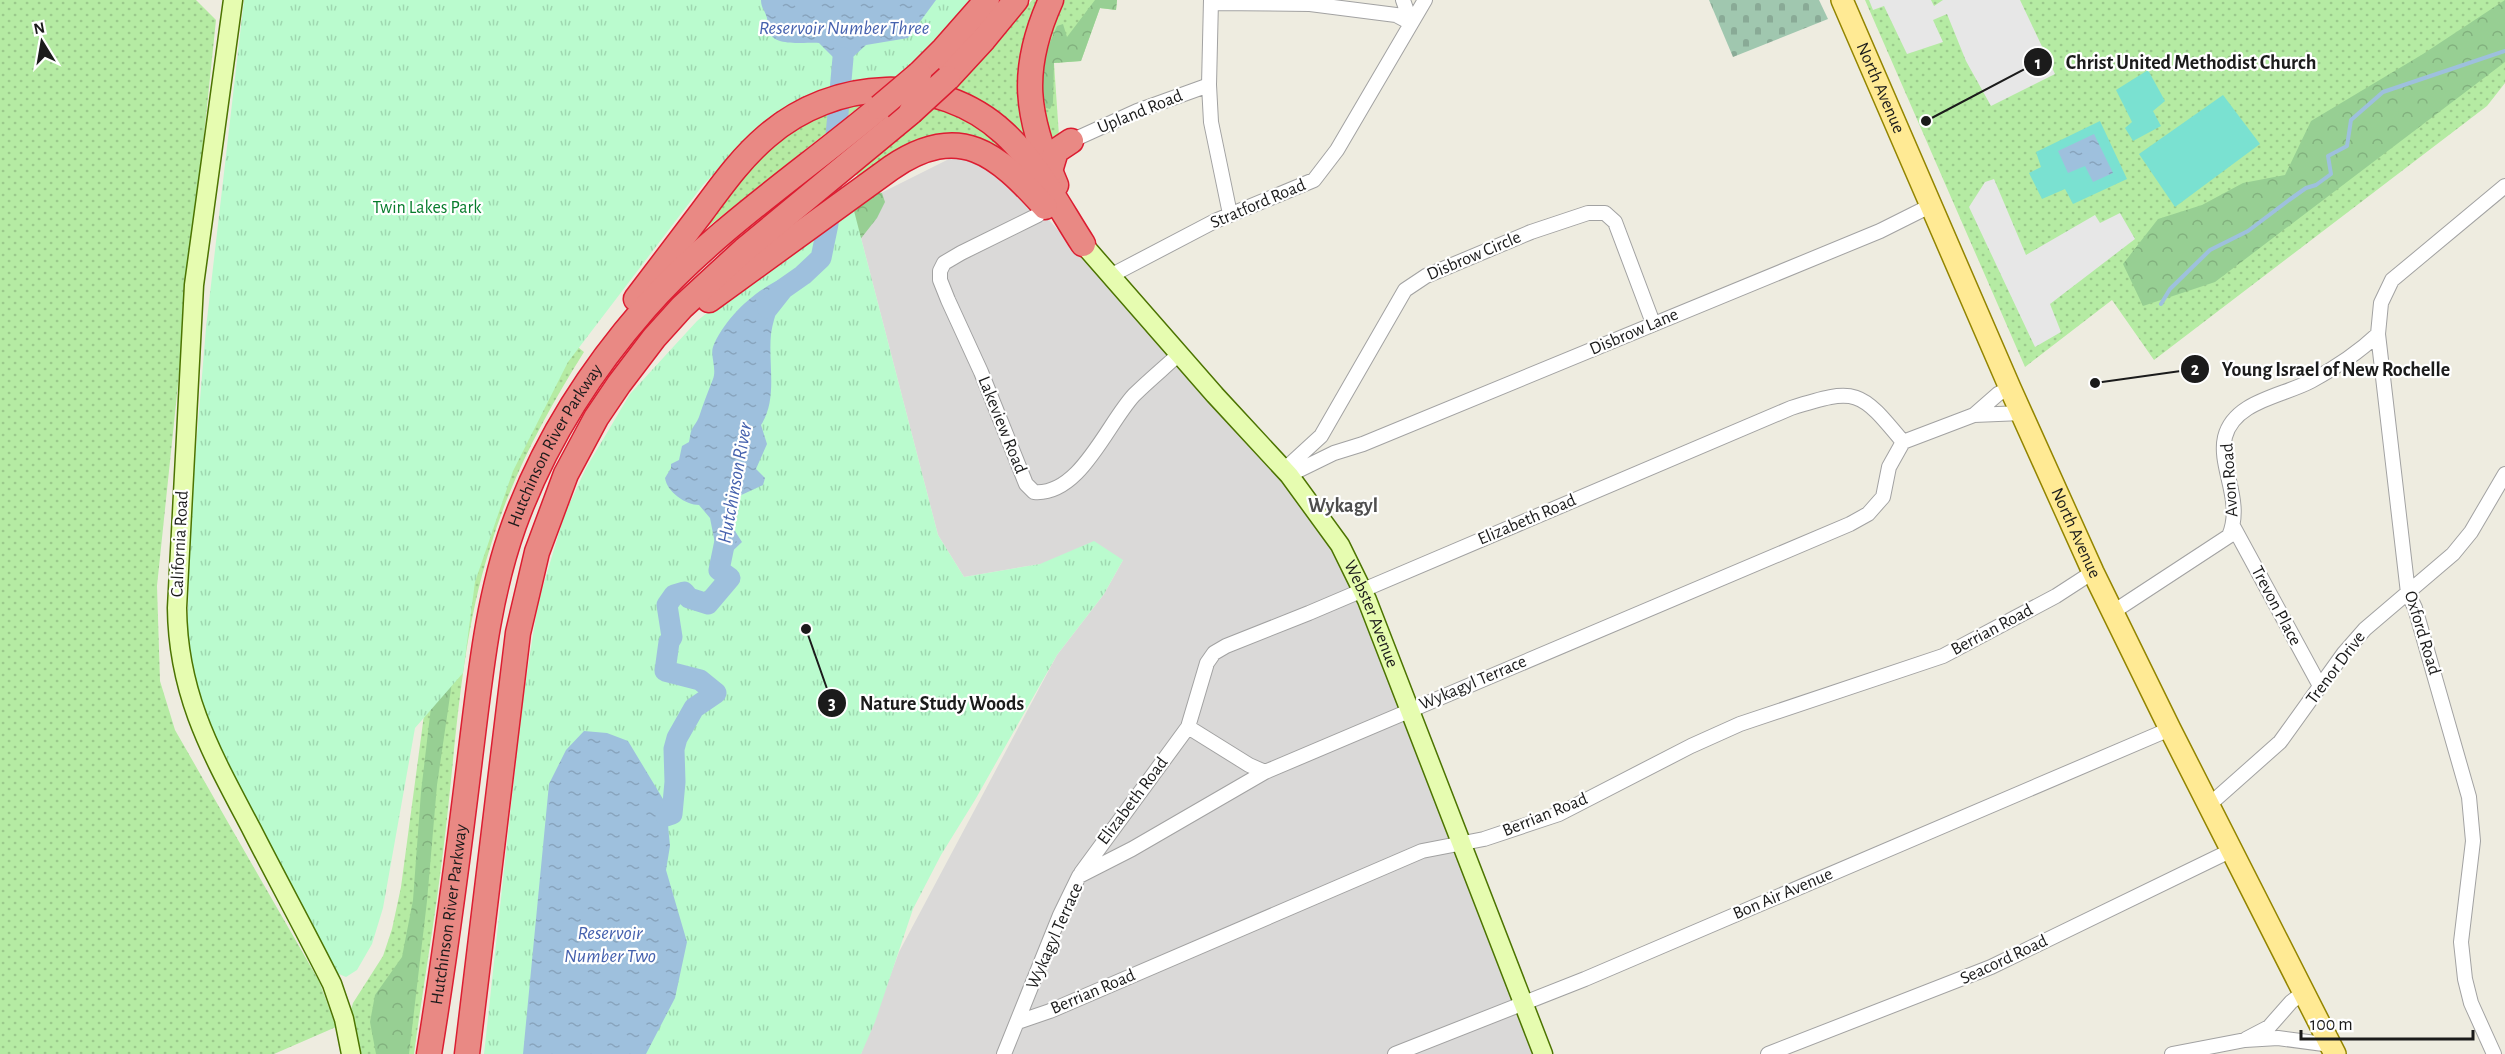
<svg xmlns="http://www.w3.org/2000/svg" width="2505" height="1054" font-family="'Alegreya Sans',sans-serif">
<style>
.residential{fill:#dad9d8}
.grass{fill:url(#grass-dots)}
.forest{fill:url(#forest-crowns)}
.cemetery{fill:url(#cemetery-stones)}
.park{fill:url(#park-tufts)}
.pitch{fill:#7ae1d1}
.parking{fill:#e7e7e7}
.water{fill:url(#water-ripples)}
.lines{fill:none;stroke-linecap:round;stroke-linejoin:round}
.stream{stroke:#9ec0dd;stroke-width:4}
.river{stroke:#9ec0dd;stroke-width:21}
.street-casing{stroke:#a2a2a2;stroke-width:16}
.secondary-casing{stroke:#4c7401;stroke-width:21}
.primary-casing{stroke:#938500;stroke-width:24}
.highway-casing{stroke:#dc1d31;stroke-width:27}
.street{stroke:#fff;stroke-width:14}
.secondary{stroke:#e6fcb0;stroke-width:18}
.primary{stroke:#ffea94;stroke-width:21}
.highway{stroke:#e98984;stroke-width:24}
.highway-bridge-casing{stroke:#dc1d31;stroke-width:27;stroke-linecap:butt}
.highway-bridge{stroke:#e98984;stroke-width:24}
.labels{text-anchor:middle;dominant-baseline:central;stroke-width:4.5;stroke-linejoin:round;paint-order:stroke}
.street-label{font-size:18px;fill:#1b1b1b;stroke:#fff}
.park-label{font-size:18px;fill:#077c2c;stroke:#fff}
.water-label{font-size:20px;font-style:italic;fill:#4561ae;stroke:#fff}
.neighbourhood-label{font-size:20px;font-weight:bold;fill:#4e4e4e;stroke:#fff}
.leader{fill:none;stroke:#1b1b1b;stroke-width:2}
.callout-dot{fill:#1b1b1b;stroke:#fff;stroke-width:2}
.mark-label{font-size:18px;text-anchor:middle;font-weight:bold;fill:#fff}
.callout-label{font-size:20px;text-anchor:middle;font-weight:bold;fill:#1b1b1b;stroke:#fff;stroke-width:4.5;stroke-linejoin:round;paint-order:stroke}
</style>
<defs>
<pattern id="grass-dots" width="8" height="8" patternUnits="userSpaceOnUse" patternTransform="scale(1.5)"><rect width="8" height="8" fill="#b5eba3"/><path d="M2 2h.1M6 6h.1" fill="none" stroke="#9bc98c" stroke-width="1.8" stroke-linecap="round"/></pattern>
<pattern id="forest-crowns" width="20" height="18" patternUnits="userSpaceOnUse" patternTransform="scale(1.5)"><rect width="20" height="18" fill="#97cf93"/><path d="M2 6a3 3 0 1 1 6 0M12 15a3 3 0 1 1 6 0" fill="none" stroke="#82b17e"/></pattern>
<pattern id="cemetery-stones" width="16" height="16" patternUnits="userSpaceOnUse" patternTransform="scale(1.5)"><rect width="16" height="16" fill="#a0c7af"/><path d="M2 7V4a2 2 0 0 1 4 0v3zM10 15v-3a2 2 0 0 1 4 0v3z" fill="#89aa96"/></pattern>
<pattern id="park-tufts" width="24" height="20" patternUnits="userSpaceOnUse" patternTransform="scale(1.5)"><rect width="24" height="20" fill="#bafbce"/><path d="M3 7l-1-3M5 7V3M7 7l1-3M15 17l-1-3M17 17v-4M19 17l1-3" fill="none" stroke="#9fd7b0"/></pattern>
<pattern id="water-ripples" width="26" height="14" patternUnits="userSpaceOnUse" patternTransform="scale(1.5)"><rect width="26" height="14" fill="#9ec0dd"/><path d="M2 4q2-2 4 0t4 0M15 11q2-2 4 0t4 0" fill="none" stroke="#88a4bd"/></pattern>
</defs>
<rect width="100%" height="100%" fill="#eeece0"/>
<path class="residential" d="M957 155 1009 175 1324 529 1345 568 1538 1054H861L899 952 1057 655 1104 594 1123 560 1040 564 964 577 938 535 853 207Z"/>
<path class="grass" d="M0 0H196L216 20 157 586 160 681 175 730 319 981 336 1027 274 1054H0Z
M1032 0H1043L1035 151 953 91 997 44Z
M1060 0H1117L1116 10 1100 8 1081 61 1054 63 1059 136 1050 137 1039 110 1043 40Z
M1865 0H2505V83L2487 106 2154 360 2112 300 2025 367Z
M874 95 690 241 726 189 798 121Z
M941 103 994 131 1035 179 977 141 859 179 856 174 863 167Z
M523 302 584 352C545 414 511 478 490 548 459 645 456 751 443 852 435 919 423 987 414 1054H356L350 1013 353 1003 383 956 392 929 401 887 428 685Z"/>
<path class="forest" d="M1095 0H1117L1116 10 1100 8 1081 61 1054 63 1053 103 1050 109 1046 108C1037 78 1044 54 1057 26L1063 24 1067 37Z
M2505 0V62L2215 282 2143 306 2123 264 2158 219 2202 205 2243 183 2285 175 2311 121 2423 54Z
M877 192 882 193 885 202 877 218 844 260 835 227Z
M443 605 458 641 437 785 427 901 409 1054H376L370 1022 375 995 402 957 413 900 421 792Z"/>
<path class="cemetery" d="M1709 0H1819L1828 19 1733 57Z"/>
<path class="park" d="M244 0H969L945 32 891 81 745 143 703 185 568 362 513 471 475 582 463 673 415 728 383 908 372 944 357 970 346 977 334 972 216 748 202 713 187 644 191 507 206 328Z
M853 207 938 535 964 577 1040 564 1094 541 1123 560 1104 594 1057 655 975 800 941 855 913 909 875 1022 861 1054H484L522 705 538 603 564 516 586 468 630 394 697 321 751 277Z"/>
<path class="pitch" d="M2148 70 2165 101 2153 111 2161 126 2133 141 2125 128 2132 122 2116 90Z
M2223 95 2260 144 2175 207 2139 154Z
M2100 121 2127 179 2073 204 2065 189 2042 199 2029 173 2041 167 2036 152Z"/>
<path class="parking" d="M1869 0H1931L1934 6 1943 0H2020L2055 74 1991 106 1966 61 1947 14 1933 20 1943 42 1907 54 1884 6 1873 10Z
M1994 179 2026 255 2095 215 2100 223 2120 213 2135 239 2050 304 2061 332 2035 347 1969 207 1985 182Z"/>
<path class="water" d="M761 0H936L908 38 866 45 853 57H833L819 43C806 42 774 47 769 32 768 28 768 22 767 18 765 10 761 8 761 0Z
M2094 134 2113 173 2093 182 2085 166 2068 173 2058 151Z
M788 276C783 296 774 314 771 334 768 364 778 399 761 425L767 444 756 469 765 478 763 485 737 497 735 515 729 522 742 542 721 562 718 559 710 518 699 505C686 505 667 492 665 478L671 468V464L679 460 682 446 689 442C690 438 690 433 692 429 694 425 697 422 699 417 703 404 708 392 713 379 717 368 710 356 713 347 725 317 758 287 788 276Z
M584 731 607 733 628 741 666 804 670 846 666 870 687 942 675 998 646 1054H523L549 784 566 750Z"/>
<g class="lines">
<path class="stream" d="M2161 304 2170 289 2210 250 2248 231 2289 200 2306 188 2316 185 2331 174 2328 156 2347 146 2351 120 2383 92 2505 51"/>
<path class="river" d="M768 308 783 289 803 275 821 258 828 224 843 58
M666 816 672 814 675 782 674 749 677 738 694 708 716 693 700 680 665 671 669 642 672 637 667 605 674 595 684 592 689 598 708 604 730 578 719 570 726 536"/>
<defs>
<path id="street" d="M1211 0 1209 85 1211 122 1230 214
M1403 0 1411 23
M1211 3 1310 4 1396 15 1411 23
M1071 141 1137 111 1209 85
M1038 215 961 253 944 263 940 271V280L948 300 981 372 1026 484 1034 492C1080 496 1107 424 1134 395 1148 381 1164 368 1179 354
M1110 276 1215 221 1314 180 1337 150 1425 0
M1974 415 2022 413
M1284 470 1321 436 1405 290 1426 276 1531 232 1588 213H1605L1615 222 1653 323
M1289 475 1334 453 1363 444 1880 231 1932 205
M2233 526 2320 686
M2113 612 2229 536C2244 501 2218 467 2225 437 2234 401 2283 396 2311 381 2335 368 2358 353 2378 334
M1188 727 1249 765 1265 772
M2209 805 2280 742 2344 653 2365 629 2453 554 2471 532 2505 474
M1081 873 1188 727 1207 663 1214 653 1226 646 1309 613 1791 408C1857 387 1860 390 1903 442
M1018 1022 1050 1011 1422 851 1484 839 1559 814 1691 746 1740 724 1943 656 2056 596 2093 572
M2246 1039 2269 1027 2291 1002 2304 992
M1004 1054 1060 915 1079 876 1132 849 1265 772 1850 524 1868 514 1883 497 1889 467 1903 442 1974 415 1998 394 2010 388
M1395 1054 1585 979 2170 729
M1768 1054 1991 967 2232 850
M2172 1054 2245 1040 2278 1038 2331 1045
M2494 1054 2471 1003 2465 979 2461 942 2473 841 2469 797 2415 608 2408 593 2378 334 2381 303 2392 280 2505 186"/>
<g id="secondary">
<path d="M233 0 194 285 177 608C178 696 212 754 252 830 278 881 306 932 332 984L344 1019 351 1054"/>
<path id="s1" d="M1083 244 1215 395 1289 475 1340 545 1367 600 1543 1054"/>
</g>
<g id="primary">
<path id="s2" d="M1842 0 2010 388 2093 572 2170 729 2335 1054"/>
</g>
<g id="highway">
<path d="M1051 0C1019 71 1026 115 1056 185"/>
<path d="M919 74 944 49 987 0"/>
<path d="M948 78 984 39 1016 0"/>
<path d="M1050 171 1056 151 1071 141"/>
<path d="M636 299C658 270 680 241 702 212 722 185 741 158 767 136 834 78 938 72 1004 133 1037 163 1059 207 1083 244"/>
<path d="M709 300 891 168C960 121 997 154 1045 207"/>
<path id="s3" d="M429 1054C445 956 458 857 470 758 480 679 487 600 514 525 543 445 589 372 645 308 713 231 801 173 880 107"/>
<path d="M467 1054 518 633 537 552 566 474 596 418 619 384 654 338 682 307 744 250 911 112"/>
</g>
</defs>
<use href="#street" class="street-casing"/>
<use href="#secondary" class="secondary-casing"/>
<use href="#primary" class="primary-casing"/>
<use href="#highway" class="highway-casing"/>
<use href="#street" class="street"/>
<use href="#secondary" class="secondary"/>
<use href="#primary" class="primary"/>
<use href="#highway" class="highway"/>
<defs>
<path id="highway-bridge" d="M880 107 919 74
M911 112 948 78"/>
</defs>
<use href="#highway-bridge" class="highway-bridge-casing"/>
<use href="#highway-bridge" class="highway-bridge"/>
</g>
<g class="labels">
<g class="street-label">
<text stroke="none"><textPath href="#s2" startOffset="96">North Avenue</textPath></text>
<text transform="translate(1140 112) rotate(-22)">Upland Road</text>
<text transform="translate(1258 204) rotate(-23)">Stratford Road</text>
<text transform="translate(1474 256) rotate(-23)">Disbrow Circle</text>
<text transform="translate(1634 332) rotate(-23)">Disbrow Lane</text>
<text transform="translate(1002 425) rotate(68)">Lakeview Road</text>
<text stroke="none"><textPath href="#s3" startOffset="626">Hutchinson River Parkway</textPath></text>
<text transform="translate(2230 480) rotate(-94)">Avon Road</text>
<text transform="translate(1527 520) rotate(-23)">Elizabeth Road</text>
<text stroke="none"><textPath href="#s2" startOffset="582">North Avenue</textPath></text>
<text transform="translate(180 544) rotate(-87)">California Road</text>
<text transform="translate(2276 606) rotate(62)">Trevon Place</text>
<text stroke="none"><textPath href="#s1" startOffset="472">Webster Avenue</textPath></text>
<text transform="translate(1992 630) rotate(-28)">Berrian Road</text>
<text transform="translate(2422 633) rotate(73)">Oxford Road</text>
<text transform="translate(2336 668) rotate(-53)">Trenor Drive</text>
<text transform="translate(1473 683) rotate(-23)">Wykagyl Terrace</text>
<text transform="translate(1133 801) rotate(-53)">Elizabeth Road</text>
<text transform="translate(1545 815) rotate(-22)">Berrian Road</text>
<text transform="translate(1783 894) rotate(-23)">Bon Air Avenue</text>
<text stroke="none"><textPath href="#s3" startOffset="141">Hutchinson River Parkway</textPath></text>
<text transform="translate(1055 936) rotate(-66)">Wykagyl Terrace</text>
<text transform="translate(2004 960) rotate(-25)">Seacord Road</text>
<text transform="translate(1093 992) rotate(-23)">Berrian Road</text>
</g>
<g class="park-label">
<text x="427" y="208">Twin Lakes Park</text>
</g>
<g class="water-label">
<text x="844" y="28">Reservoir Number Three</text>
<text transform="translate(735 483) rotate(-80)">Hutchinson River</text>
<text x="610" y="933">Reservoir<tspan x="610" dy="23">Number Two</tspan></text>
</g>
<g class="neighbourhood-label">
<text x="1343" y="506">Wykagyl</text>
</g>
</g>
<path class="leader" d="M1926 121L2038 62M2095 383L2195 369M806 629L832 703"/>
<g class="callout-dot">
<circle cx="1926" cy="121" r="6"/>
<circle cx="2095" cy="383" r="6"/>
<circle cx="806" cy="629" r="6"/>
<circle cx="2038" cy="62" r="15"/>
<circle cx="2195" cy="369" r="15"/>
<circle cx="832" cy="703" r="15"/>
</g>
<g class="mark-label">
<text x="2038" y="69">1</text>
<text x="2195" y="375">2</text>
<text x="832" y="709">3</text>
</g>
<g class="callout-label">
<text x="2191" y="69">Christ United Methodist Church</text>
<text x="2336" y="376">Young Israel of New Rochelle</text>
<text x="942" y="710">Nature Study Woods</text>
</g>
<g transform="translate(42 42) rotate(349)" stroke="#ffffff" stroke-width="4.5" paint-order="stroke">
<path d="M0-4.5L10 22L0 15L-10 22Z" fill="#1b1b1b"/>
<text y="-9" font-size="16" font-weight="bold" text-anchor="middle" fill="#1b1b1b">N</text>
</g>
<path d="M2301 1030v9h172v-9" fill="none" stroke="#1b1b1b" stroke-width="3"/>
<text x="2310" y="1030" font-size="18" fill="#1b1b1b" stroke="#ffffff" stroke-width="4.5" paint-order="stroke">100 m</text>
</svg>
